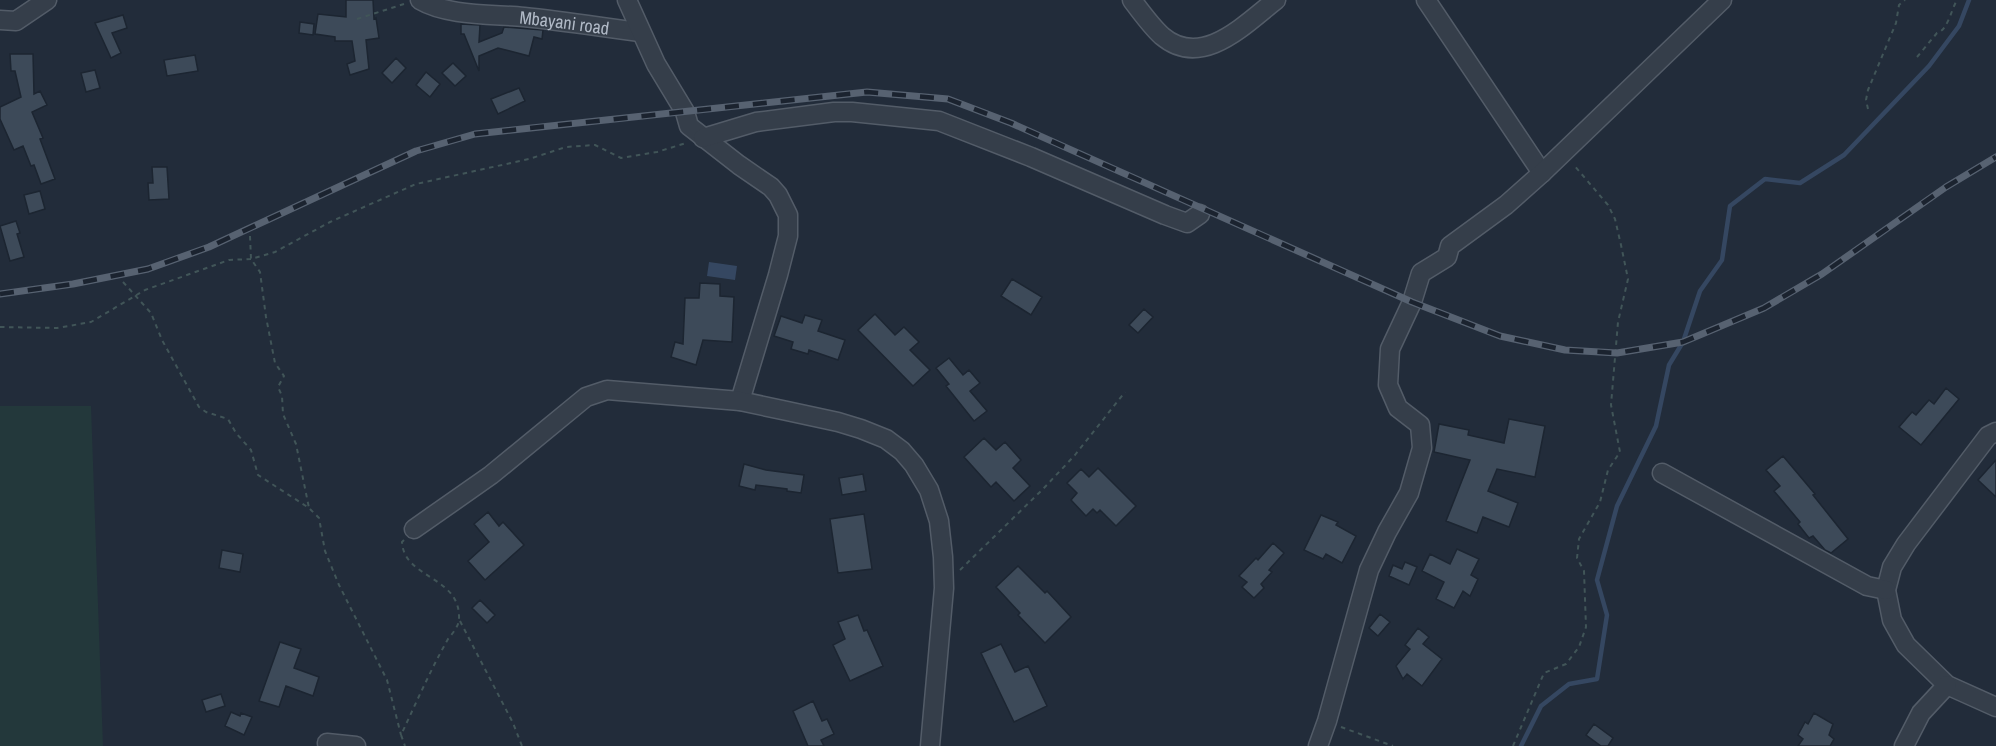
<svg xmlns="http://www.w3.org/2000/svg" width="1996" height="746" font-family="'Archivo Narrow',sans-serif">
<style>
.green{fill:#23383b}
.water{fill:#354761}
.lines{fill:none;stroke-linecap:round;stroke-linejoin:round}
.stream{stroke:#354761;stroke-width:4.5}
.building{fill:#3d4a59;stroke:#1c2531;stroke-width:1.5}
.minor-casing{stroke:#535c68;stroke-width:21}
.path{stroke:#415558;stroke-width:2;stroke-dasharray:4.5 4.5;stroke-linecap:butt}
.minor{stroke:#353e4a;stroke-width:18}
.rail-casing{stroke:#576271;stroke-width:7}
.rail{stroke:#1b232f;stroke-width:4.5;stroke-dasharray:14;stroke-linecap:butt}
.labels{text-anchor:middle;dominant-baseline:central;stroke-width:6;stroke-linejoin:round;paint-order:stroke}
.street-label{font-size:18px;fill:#b0b9c6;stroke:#1b232f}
</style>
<rect width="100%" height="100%" fill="#222c3a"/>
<path class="green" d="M0 406H91L103 746H0Z"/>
<path class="water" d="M709 262 737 266 735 280 707 276Z"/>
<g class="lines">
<path class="stream" d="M1521 746 1541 706 1569 684 1597 679 1607 615 1597 580 1617 506 1656 426 1669 365 1683 342 1700 291 1722 260 1730 206 1765 179 1800 183 1844 155 1929 66 1959 26 1969 0"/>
</g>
<path class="building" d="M346 0H373L374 19 376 18 379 38 366 40 369 69 350 75 347 64 355 61 352 41H335V37L315 34 318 14 346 17Z
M123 15 127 28 112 33 121 53 111 58 95 23Z
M300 22 314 24 313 35 299 33Z
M461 24 480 25 479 42 502 33 504 27 543 30 542 39 534 37 529 56 498 48 479 56V71L464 34H461Z
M10 54H33L34 94 40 91 47 105 32 112 43 138 40 139 55 179 41 184 34 165 31 166 23 146 14 150 0 119V107L21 97 15 71H11Z
M195 55 198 71 167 76 164 60Z
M396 58 406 68 392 83 382 73Z
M453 63 466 76 455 86 442 73Z
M95 70 100 88 86 92 81 73Z
M426 72 440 84 430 97 416 85Z
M519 88 525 101 498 114 491 99Z
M152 167H167L169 199 149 200 148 183H153Z
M40 191 45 209 29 214 24 195Z
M16 221 20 233 17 234 24 257 10 261 0 226Z
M1012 279 1042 297 1031 315 1001 296Z
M700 283 720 284V296L734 297 732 342 703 340 696 365 671 357 675 342 683 344 685 298H699Z
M1144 309 1153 317 1138 333 1129 325Z
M875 314 895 335 904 327 919 342 910 350 930 370 913 386 858 330Z
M805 315 822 320 818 331 845 340 838 360 809 350 808 354 791 349 793 342 774 336 781 316 802 323Z
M949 358 963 375 969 370 980 383 970 391 987 411 974 421 946 386 949 384 936 368Z
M1946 388 1959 399 1921 445 1899 427 1912 412 1916 415 1929 400 1934 404Z
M1509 419 1545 426 1535 477 1497 469 1488 491 1518 503 1509 527 1483 517 1477 533 1446 521 1470 460 1434 452 1439 424 1469 430 1468 435 1504 443Z
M984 438 996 450 1005 442 1021 460 1013 468 1030 486 1014 501 996 482 991 487 964 457Z
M1783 456 1815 494 1813 495 1848 539 1831 553 1825 550 1813 536 1809 538 1798 524 1800 522 1774 491 1780 486 1766 470Z
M1996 460V497L1978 480Z
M744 464 766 470 804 475 801 493 787 491V489L756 485 755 490 739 486Z
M1098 468 1136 506 1116 526 1100 510 1097 513 1093 509 1086 516 1071 500 1077 493 1067 483 1081 469 1089 477Z
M863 474 866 491 842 495 839 478Z
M488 512 499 526 503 522 524 545 485 580 468 561 489 542 474 524Z
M864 514 872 569 838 573 830 519Z
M1321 515 1338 522 1336 525 1356 536 1342 563 1326 554 1323 559 1304 550Z
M1273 543 1284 553 1269 570 1272 572 1261 584 1264 588 1254 598 1242 587 1247 582 1239 576 1256 558 1258 560Z
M1457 549 1479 559 1471 575 1478 579 1470 596 1463 591 1454 608 1436 599 1444 582 1422 571 1430 554 1450 564Z
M222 550 243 554 240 572 219 568Z
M1405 562 1417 567 1409 585 1389 576 1393 565 1402 569Z
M1018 566 1045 593 1047 591 1071 617 1045 643 1018 615 1020 613 996 587Z
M480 600 495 615 487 623 472 608Z
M1380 614 1390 622 1378 636 1369 628Z
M858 615 864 631 867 630 883 666 850 681 833 645 845 639 838 622Z
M1418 628 1429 637 1423 644 1442 659 1422 686 1407 674 1403 679 1396 666 1410 649 1405 645Z
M280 642 301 649 294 668 319 677 313 696 286 686 279 707 259 701Z
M1001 644 1015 672 1028 666 1047 706 1014 722 981 653Z
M221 694 225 706 206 712 202 700Z
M813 701 822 721 827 719 834 734 821 740 824 746H808L793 711Z
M231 712 240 716 241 713 252 717 244 735 225 726Z
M1814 713 1833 724 1829 735 1834 739 1830 746H1798L1803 739 1798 735 1805 722 1808 724Z
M1594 724 1613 738 1608 746H1601L1586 735Z"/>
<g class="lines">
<defs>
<g id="minor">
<path id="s1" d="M420 0C447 16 492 14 524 17 563 21 601 27 640 32"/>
<path d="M627 0 656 64 685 112 689 126 739 165 771 187 778 195 788 215V236L778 275 740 401"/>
<path d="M1132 0C1141 12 1151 26 1162 36 1202 70 1245 24 1276 0"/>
<path d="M1426 0 1542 173"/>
<path d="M0 20 16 21 47 0"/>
<path d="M703 138 756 122 834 112H852L939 121 1031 157 1165 215 1187 223 1200 214"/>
<path d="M1996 432 1988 436 1906 544 1892 567 1886 590 1892 620 1906 645 1947 685 1996 707"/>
<path d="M1662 473 1867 586 1886 590"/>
<path d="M414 529 491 475 586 397 607 390 740 401 787 411 838 422 861 429 886 439 902 451 914 465 929 490 939 521 943 557 944 588 930 746"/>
<path d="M327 743 356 746"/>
<path d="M1318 746 1327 721 1369 570 1387 532 1409 493 1422 448 1420 425 1398 408 1388 385 1390 349 1412 302 1421 273 1447 257 1450 246 1506 205 1542 173 1722 0"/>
<path d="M1904 746 1921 713 1947 685"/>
</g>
</defs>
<use href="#minor" class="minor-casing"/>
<path class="path" d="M357 19 404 4
M1917 57 1937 33C1948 30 1951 10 1957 0
M1868 109 1866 100 1868 90 1896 23 1899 5 1905 0
M250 236 251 259 260 272 266 317 275 363 284 376 278 387 282 396 283 414 296 444 309 508
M123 282 151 313 162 340 199 407 206 412 228 419 236 433 251 450 258 475 309 508 319 518 325 551 339 585 387 680 401 735
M0 327 57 328 91 322 145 290 229 260 251 259 275 252 330 222 416 184 529 159 566 147 595 145 621 158 657 152 686 143
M404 540 402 542C404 579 461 576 459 619 459 626 452 634 448 639 430 671 416 703 401 735L405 746
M960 570 1043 489 1075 455 1125 392
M460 621 513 723 522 746
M1341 727 1393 746
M1513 746 1544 673 1566 664 1579 647 1586 627 1584 571 1577 558 1579 539 1600 502 1608 470 1620 452 1611 405 1618 322 1628 279 1621 245 1615 219 1608 205 1573 164"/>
<use href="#minor" class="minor"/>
<defs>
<path id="rail" d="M0 294 73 284 148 269 209 247 416 151 475 134 867 92 948 99 1011 123 1412 302 1500 336 1565 350 1617 353 1683 342 1764 308 1822 274 1946 187 1996 157"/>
</defs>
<use href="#rail" class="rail-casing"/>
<use href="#rail" class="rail"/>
</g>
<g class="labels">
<g class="street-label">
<text stroke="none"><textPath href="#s1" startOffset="147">Mbayani road</textPath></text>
</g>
</g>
</svg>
